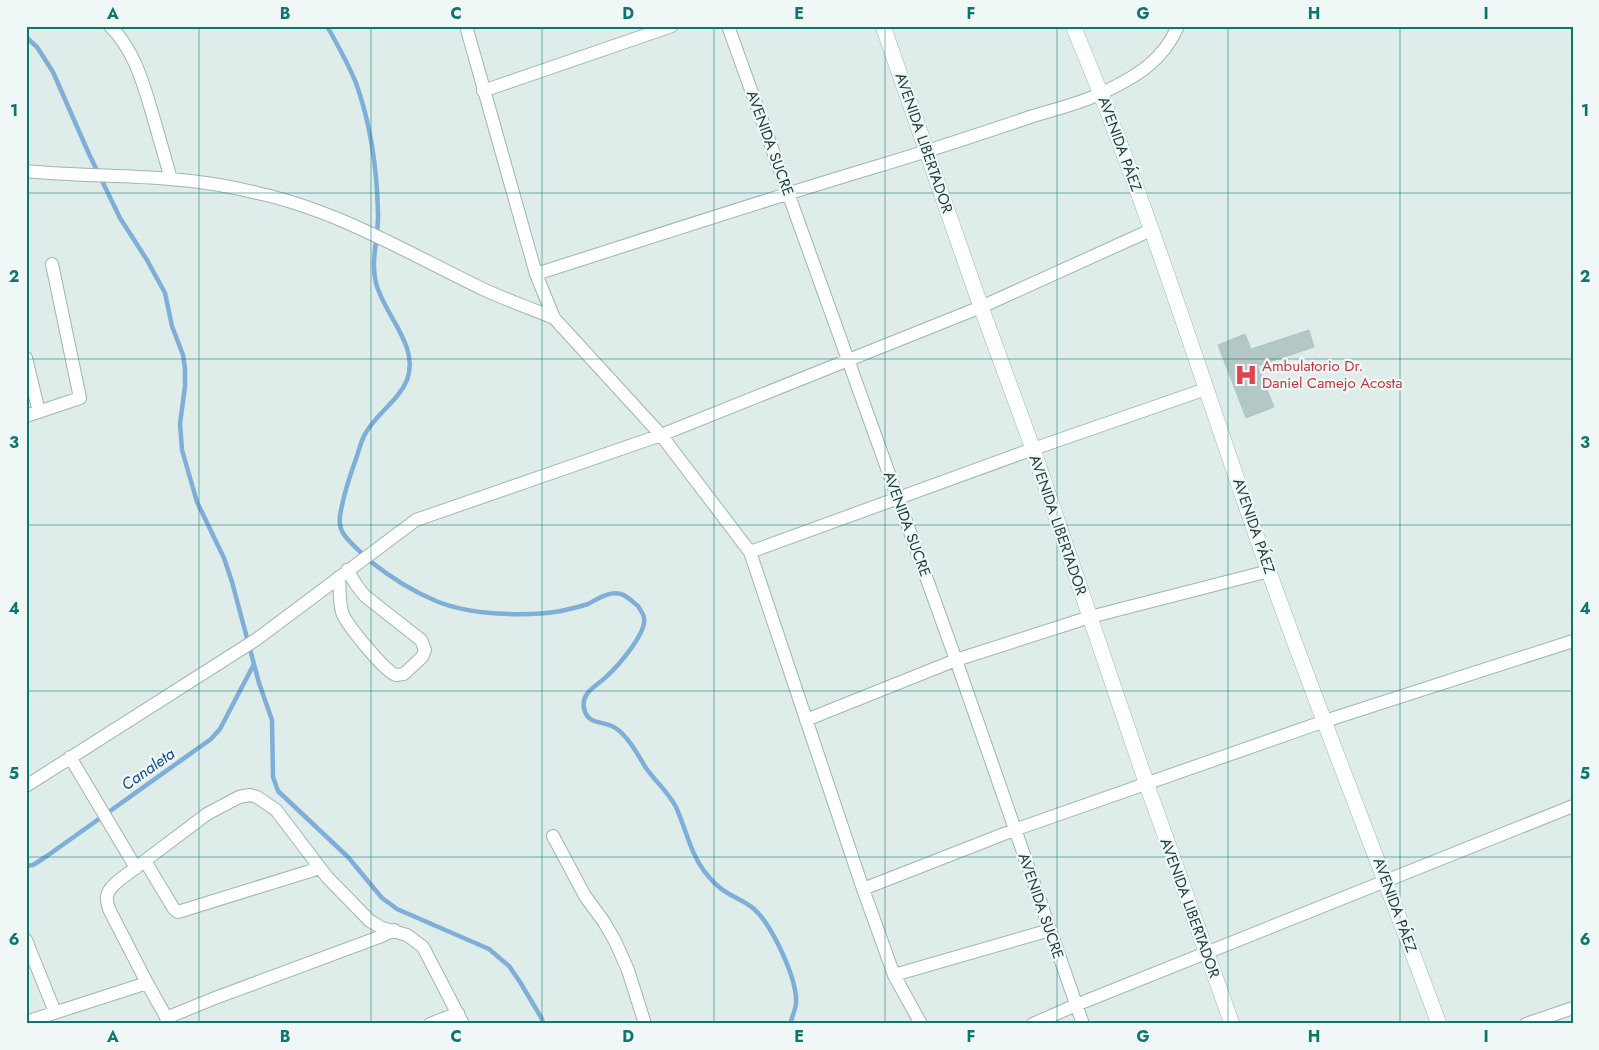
<svg xmlns="http://www.w3.org/2000/svg" width="1599" height="1050" font-family="Jost,sans-serif">
<style>
.lines{fill:none;stroke-linecap:round;stroke-linejoin:round}
.stream{stroke:#7faed9;stroke-width:4.5}
.building{fill:#b3c7c5;stroke:#b0c6c4}
.minor-casing{stroke:#a1b4b3;stroke-width:14}
.secondary-casing{stroke:#9cb9b8;stroke-width:16}
.minor{stroke:#fff;stroke-width:12}
.secondary{stroke:#fff;stroke-width:15}
.grid{fill:none;stroke:#0f766e;stroke-width:1;stroke-opacity:0.55}
.labels{text-anchor:middle;dominant-baseline:central;stroke-width:4.5;stroke-linejoin:round;paint-order:stroke}
.street-label{font-size:15px;fill:#1e3c3e;stroke:#eff8f7}
.health-label{font-size:15px;fill:#be3a42;stroke:#eff8f7;text-anchor:start}
.water-label{font-size:16px;font-style:italic;fill:#114a81;stroke:#eff8f7}
.neatline{fill:none;stroke:#0f766e;stroke-width:2}
.grid-label{font-size:16px;text-anchor:middle;font-weight:bold;fill:#0f766e}
</style>
<rect width="100%" height="100%" fill="#deecea"/>
<g class="lines">
<path class="stream" d="M327 26C337 44 348 63 356 83 371 125 377 169 378 213 379 237 370 260 376 283 384 315 420 346 407 380 398 402 374 415 364 436 361 442 359 449 357 456 350 475 343 496 340 516 339 523 341 531 345 536 352 545 362 553 370 561 390 577 412 591 436 601 469 615 525 617 561 611 570 609 579 607 588 604 598 599 608 591 621 594 627 596 633 602 638 606 640 609 644 615 644 618 647 633 618 666 607 676 597 686 581 692 584 708 587 726 605 720 617 729 629 738 638 755 646 768 655 781 669 793 676 807 686 829 690 852 704 871 708 876 714 883 719 887 729 896 744 900 754 909 772 925 798 980 796 1004 795 1010 792 1018 790 1024
M26 37 37 47 53 72 89 154 120 218 147 260 165 293 172 326 183 355 185 368V386L180 424 182 450 197 502 224 558 232 582 259 683 272 720 273 777 278 791 348 857 382 898 397 909 489 949 509 966 520 982 542 1019 543 1024
M26 866 33 865 47 856 211 739 220 729 254 664"/>
</g>
<path class="building" d="M1309 330 1314 347 1258 366 1274 407 1246 418 1218 345 1245 334 1251 349Z"/>
<g class="lines">
<defs>
<path id="minor" d="M110 26C135 51 143 83 153 116 159 137 165 158 171 179
M466 26 536 274 554 318 661 435 750 552 863 889 894 975 921 1024
M728 26 956 660 1083 1024
M483 91 672 26
M26 171C74 176 122 175 170 179 199 181 229 186 257 193 337 210 410 254 483 289 506 300 530 308 554 318
M536 274C649 238 761 201 875 167 928 151 980 134 1033 116 1056 109 1082 103 1104 92 1137 76 1163 61 1178 26
M26 358 39 412
M26 416 80 398 52 264
M750 552 1033 449 1206 389
M339 577C340 588 339 601 342 612 345 623 386 673 396 675 398 675 401 674 404 674L422 657 425 650 421 640 365 596 357 586 347 570
M806 720 956 660 1090 617 1269 571
M70 757 136 868
M26 786 257 639 416 520 661 435 981 307 1151 230
M553 836 585 896 604 922 615 941 628 970 645 1024
M145 861 174 909 178 912 320 868
M863 889 1014 830 1325 721 1573 641
M26 940 55 1012
M894 975 1050 930
M166 1018 215 998 382 936 394 930
M26 1022 147 983
M170 1024 147 983 109 909C104 895 108 890 118 881L207 814 239 797 250 795 257 797 276 810 327 877 370 921 382 928 407 935 423 947 463 1024
M430 1024 458 1013
M1033 1024 1076 1005 1573 806
M1526 1024 1573 1008"/>
<path id="secondary" d="M883 26 981 307 1033 449 1147 785 1232 1024
M1073 26C1148 203 1204 388 1268 569 1322 721 1383 872 1439 1024"/>
</defs>
<use href="#minor" class="minor-casing"/>
<use href="#secondary" class="secondary-casing"/>
<use href="#minor" class="minor"/>
<use href="#secondary" class="secondary"/>
</g>
<path class="grid" d="M199 26V1024M371 26V1024M542 26V1024M714 26V1024M885 26V1024M1057 26V1024M1228 26V1024M1400 26V1024M26 193H1573M26 359H1573M26 525H1573M26 691H1573M26 857H1573"/>
<defs>
<symbol id="hospital-bare" viewBox="-9 -9 18 18"><path d="M-5-5h3v3.5h4V-5h3V5h-3V1.5h-4V5h-3Z" fill="#e0444e" stroke="#eff8f7" stroke-width="2.5" paint-order="stroke"/></symbol>
</defs>
<g fill-rule="evenodd">
<use href="#hospital-bare" x="1230" y="359" width="32" height="32"/>
</g>
<g class="labels">
<g class="street-label">
<text transform="translate(770 143) rotate(70)">AVENIDA SUCRE</text>
<text transform="translate(924 143) rotate(71)">AVENIDA LIBERTADOR</text>
<text transform="translate(1120 144) rotate(70)">AVENIDA PÁEZ</text>
<text transform="translate(907 524) rotate(70)">AVENIDA SUCRE</text>
<text transform="translate(1058 525) rotate(71)">AVENIDA LIBERTADOR</text>
<text transform="translate(1254 526) rotate(71)">AVENIDA PÁEZ</text>
<text transform="translate(1395 905) rotate(70)">AVENIDA PÁEZ</text>
<text transform="translate(1041 906) rotate(71)">AVENIDA SUCRE</text>
<text transform="translate(1190 908) rotate(70)">AVENIDA LIBERTADOR</text>
</g>
<g class="health-label">
<text x="1262" y="366">Ambulatorio Dr.<tspan x="1262" dy="17">Daniel Camejo Acosta</tspan></text>
</g>
<g class="water-label">
<text transform="translate(148 769) rotate(-35)">Canaleta</text>
</g>
</g>
<rect width="1599" height="1050" fill="none" stroke="#eff8f7" stroke-width="55"/>
<rect x="28" y="28" width="1544" height="994" class="neatline"/>
<g class="grid-label">
<text x="113" y="19">A</text>
<text x="285" y="19">B</text>
<text x="456" y="19">C</text>
<text x="628" y="19">D</text>
<text x="799" y="19">E</text>
<text x="971" y="19">F</text>
<text x="1143" y="19">G</text>
<text x="1314" y="19">H</text>
<text x="1486" y="19">I</text>
<text x="14" y="116">1</text>
<text x="1585" y="116">1</text>
<text x="14" y="282">2</text>
<text x="1585" y="282">2</text>
<text x="14" y="448">3</text>
<text x="1585" y="448">3</text>
<text x="14" y="614">4</text>
<text x="1585" y="614">4</text>
<text x="14" y="779">5</text>
<text x="1585" y="779">5</text>
<text x="14" y="945">6</text>
<text x="1585" y="945">6</text>
<text x="113" y="1042">A</text>
<text x="285" y="1042">B</text>
<text x="456" y="1042">C</text>
<text x="628" y="1042">D</text>
<text x="799" y="1042">E</text>
<text x="971" y="1042">F</text>
<text x="1143" y="1042">G</text>
<text x="1314" y="1042">H</text>
<text x="1486" y="1042">I</text>
</g>
</svg>
